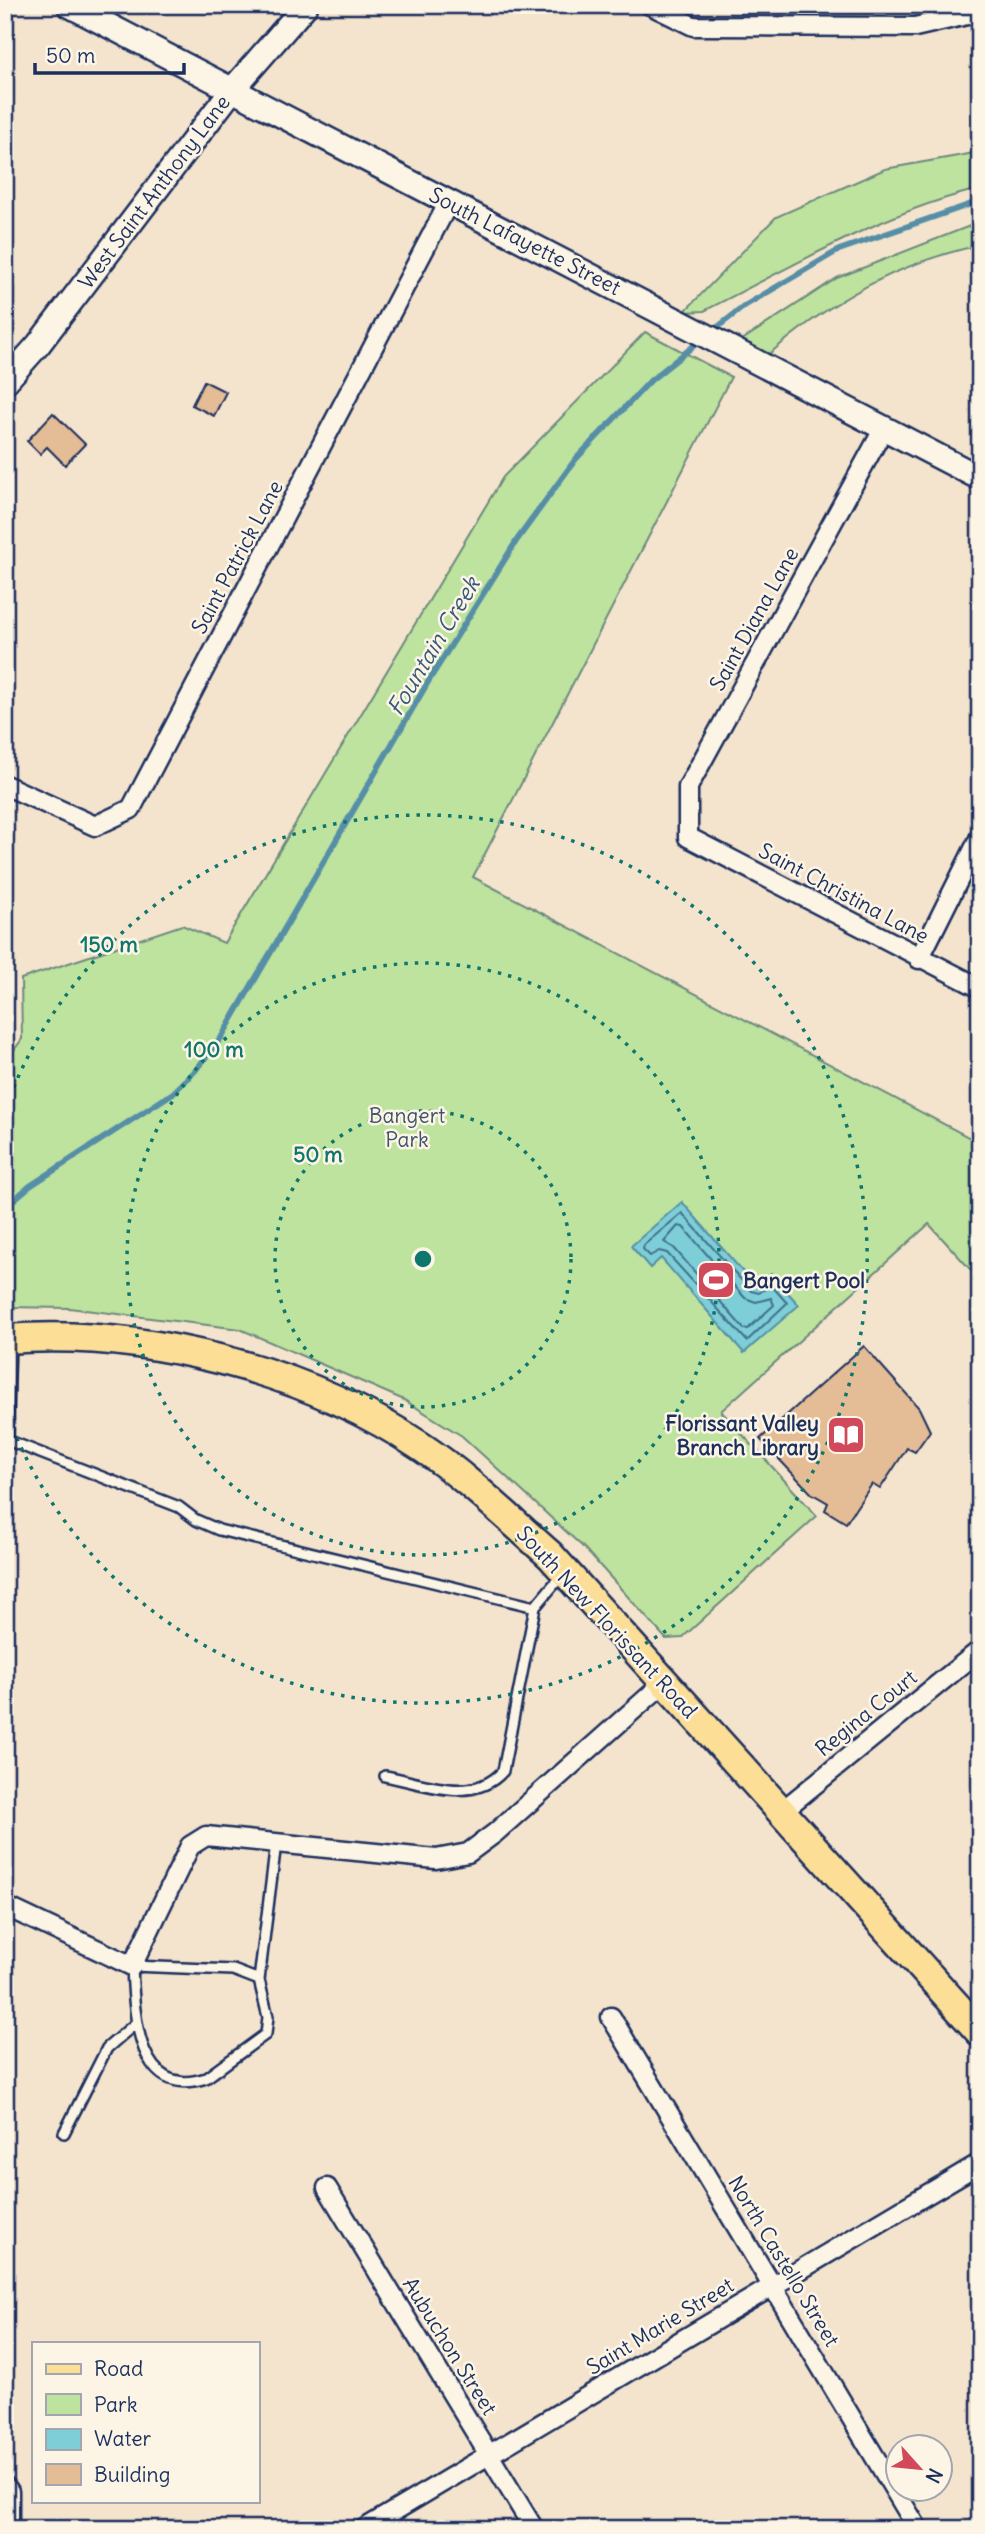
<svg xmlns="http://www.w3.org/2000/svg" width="985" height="2534" font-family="Delius,sans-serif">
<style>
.green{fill:#bee39e;stroke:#6c897e;stroke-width:2}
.water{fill:#7dced7;stroke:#568ea7;stroke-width:2}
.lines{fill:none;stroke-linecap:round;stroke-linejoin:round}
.shore{stroke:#426f8e;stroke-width:2}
.stream{stroke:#568ea7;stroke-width:6}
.building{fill:#e4bc95;stroke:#1b2f5e;stroke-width:2}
.service-casing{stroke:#1b2f5e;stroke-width:14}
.minor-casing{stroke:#1b2f5e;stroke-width:23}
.tertiary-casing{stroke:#1b2f5e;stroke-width:28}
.primary-casing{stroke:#1b2f5e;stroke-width:33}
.service{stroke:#fcf5e5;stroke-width:9}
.minor{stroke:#fcf5e5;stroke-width:18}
.tertiary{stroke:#fcf5e5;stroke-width:23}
.primary{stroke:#fcde96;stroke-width:28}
.ring{fill:none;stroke:#0f766e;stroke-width:3.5;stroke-dasharray:3.5 7}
.labels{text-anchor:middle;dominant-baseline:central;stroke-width:5;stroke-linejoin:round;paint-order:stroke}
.street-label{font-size:21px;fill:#1b2f5e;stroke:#fcf5e5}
.park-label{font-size:21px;fill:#3c536b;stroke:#fcf5e5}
.poi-label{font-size:21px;font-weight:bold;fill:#1b2f5e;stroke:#fcf5e5;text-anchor:start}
.water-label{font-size:23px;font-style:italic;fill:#34577c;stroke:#fcf5e5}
.centre{fill:#0f766e;stroke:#fcf5e5;stroke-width:3.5}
.ring-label{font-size:21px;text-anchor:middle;font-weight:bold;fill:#0f766e;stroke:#fcf5e5;stroke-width:5;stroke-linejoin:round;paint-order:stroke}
</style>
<rect width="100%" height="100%" fill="#f5e4cd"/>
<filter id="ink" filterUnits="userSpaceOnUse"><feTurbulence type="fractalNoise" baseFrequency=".0143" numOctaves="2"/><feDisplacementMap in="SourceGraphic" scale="14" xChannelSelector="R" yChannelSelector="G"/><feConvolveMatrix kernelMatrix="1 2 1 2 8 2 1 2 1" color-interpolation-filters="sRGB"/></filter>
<g filter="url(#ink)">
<path class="green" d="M980 152V189C888 209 788 269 704 311L684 312 776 217 885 169Z
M980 222V245C897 263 832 300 768 355L739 342 837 278Z
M645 332 731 377 473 877 980 1143V1280L929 1224 721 1411 817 1516 682 1638 666 1639 584 1548 462 1436 404 1400 240 1329 69 1308 5 1307V1063L22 1039 21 979 182 925 224 943 503 477Z"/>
<path class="water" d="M682 1202 756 1287 771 1274 799 1305 744 1353 661 1258 650 1268 631 1246Z"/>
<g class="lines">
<path class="shore" d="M682 1213 751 1291 759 1293 771 1285 787 1303 747 1341 667 1253 659 1251 650 1256 643 1249 644 1245Z
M678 1226 683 1227 745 1298 756 1302 771 1298 774 1305 748 1329H744L674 1248 664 1242Z"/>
<path class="stream" d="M710 333 746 305 839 250 980 201
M5 1207 30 1186 173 1093 195 1071 221 1038 428 682 517 540 575 460 651 380 701 340"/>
</g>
<path class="building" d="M204 381 226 392 214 416 192 405Z
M53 413 85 444 65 465 47 447 40 454 27 441Z
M864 1346 919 1408 930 1431 915 1452 907 1448 880 1489 872 1484 846 1523 825 1510 828 1503 811 1493 760 1439Z"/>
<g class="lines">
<defs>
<path id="service" d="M10 1344 7 1440 179 1507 196 1520 219 1530 535 1607
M385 1776C424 1783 473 1805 503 1771L535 1607 561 1576
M259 1980 233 1970 132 1966C134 2011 136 2101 206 2078L266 2034 268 2017 259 1980 276 1843
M64 2133 107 2048 136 2023"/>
<path id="minor" d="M650 5 693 26 915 27 980 12
M884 428 688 787V837L980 988
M5 785 95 826 131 809 449 202
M919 959 980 837
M782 1811 980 1650
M5 1906 132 1966 190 1846 206 1836 436 1859 468 1853 495 1833 665 1682
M611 2017 918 2529
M327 2188 534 2529
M5 2486 9 2491V2529
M364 2529 980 2163"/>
<path id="tertiary" d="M69 5 980 478
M5 382 38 345 232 90 306 5"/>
<path id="primary" d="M5 1339C144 1328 304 1369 420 1446 467 1477 508 1518 550 1555L980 2032"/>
</defs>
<use href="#service" class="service-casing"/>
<use href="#minor" class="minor-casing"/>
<use href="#tertiary" class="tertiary-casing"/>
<use href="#primary" class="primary-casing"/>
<use href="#service" class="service"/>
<use href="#minor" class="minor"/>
<use href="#tertiary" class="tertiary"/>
<use href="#primary" class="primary"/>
</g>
</g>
<g class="ring">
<circle cx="423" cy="1259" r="148"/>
<circle cx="423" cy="1259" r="296"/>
<path d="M6 1107A444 444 0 1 1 6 1411"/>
</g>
<defs>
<symbol id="stadium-square" viewBox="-11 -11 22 22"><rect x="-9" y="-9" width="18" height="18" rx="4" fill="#d1495b" stroke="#fcf5e5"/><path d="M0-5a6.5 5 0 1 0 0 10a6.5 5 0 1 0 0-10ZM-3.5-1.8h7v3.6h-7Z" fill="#fff"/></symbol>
<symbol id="library-square" viewBox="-11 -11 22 22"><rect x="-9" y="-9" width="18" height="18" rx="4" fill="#d1495b" stroke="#fcf5e5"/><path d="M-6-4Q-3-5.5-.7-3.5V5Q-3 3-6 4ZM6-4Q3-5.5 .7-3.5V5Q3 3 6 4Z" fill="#fff"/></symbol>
</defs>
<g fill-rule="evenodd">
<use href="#stadium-square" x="694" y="1258" width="44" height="44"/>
<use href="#library-square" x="824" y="1413" width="44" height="44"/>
</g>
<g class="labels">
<g class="street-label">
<text transform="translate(154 192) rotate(-53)">West Saint Anthony Lane</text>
<text transform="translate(525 241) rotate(27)">South Lafayette Street</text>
<text transform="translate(237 557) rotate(-62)">Saint Patrick Lane</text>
<text transform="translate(754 619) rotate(-61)">Saint Diana Lane</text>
<text transform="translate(844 893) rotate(28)">Saint Christina Lane</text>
<text transform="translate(607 1622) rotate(47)">South New Florissant Road</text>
<text transform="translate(866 1713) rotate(-39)">Regina Court</text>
<text transform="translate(784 2261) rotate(59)">North Castello Street</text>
<text transform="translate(660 2326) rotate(-31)">Saint Marie Street</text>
<text transform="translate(450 2346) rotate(58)">Aubuchon Street</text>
</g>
<g class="park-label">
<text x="407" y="1115">Bangert<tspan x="407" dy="24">Park</tspan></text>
</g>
<g class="poi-label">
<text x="743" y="1280">Bangert Pool</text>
<text x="819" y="1423" text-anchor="end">Florissant Valley<tspan x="819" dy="24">Branch Library</tspan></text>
</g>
<g class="water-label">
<text transform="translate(433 646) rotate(-59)">Fountain Creek</text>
</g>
</g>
<circle cx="423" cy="1259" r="10" class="centre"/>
<g class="ring-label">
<text x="109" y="952">150 m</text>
<text x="214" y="1057">100 m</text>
<text x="318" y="1162">50 m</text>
</g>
<rect width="985" height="2534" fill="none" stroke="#fcf5e5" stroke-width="28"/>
<rect x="14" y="14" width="957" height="2506" fill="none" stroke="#1b2f5e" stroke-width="2.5" filter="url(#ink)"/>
<rect x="32" y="2342" width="228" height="161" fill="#fcf5e5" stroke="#a2a6af" stroke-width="2"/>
<rect x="46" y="2364" width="35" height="10" fill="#fcde96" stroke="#a2a6af" stroke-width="2"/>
<text x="94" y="2376" font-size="21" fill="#1b2f5e">Road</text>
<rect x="46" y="2394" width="35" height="21" fill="#bee39e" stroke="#a2a6af" stroke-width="2"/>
<text x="94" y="2412" font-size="21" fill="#1b2f5e">Park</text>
<rect x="46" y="2429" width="35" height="21" fill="#7dced7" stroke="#a2a6af" stroke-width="2"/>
<text x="94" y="2446" font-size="21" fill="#1b2f5e">Water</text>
<rect x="46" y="2464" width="35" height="21" fill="#e4bc95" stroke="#a2a6af" stroke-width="2"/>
<text x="94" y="2482" font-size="21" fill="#1b2f5e">Building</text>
<g transform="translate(919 2468) rotate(117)"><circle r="33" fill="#fcf5e5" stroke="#a2a6af" stroke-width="2"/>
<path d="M0-5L12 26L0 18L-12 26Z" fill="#d1495b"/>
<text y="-10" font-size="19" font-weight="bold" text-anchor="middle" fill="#1b2f5e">N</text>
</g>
<path d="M35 63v10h149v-10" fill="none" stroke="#1b2f5e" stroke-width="3.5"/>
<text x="46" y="63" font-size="21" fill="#1b2f5e" stroke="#fcf5e5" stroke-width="5" paint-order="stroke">50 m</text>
</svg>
